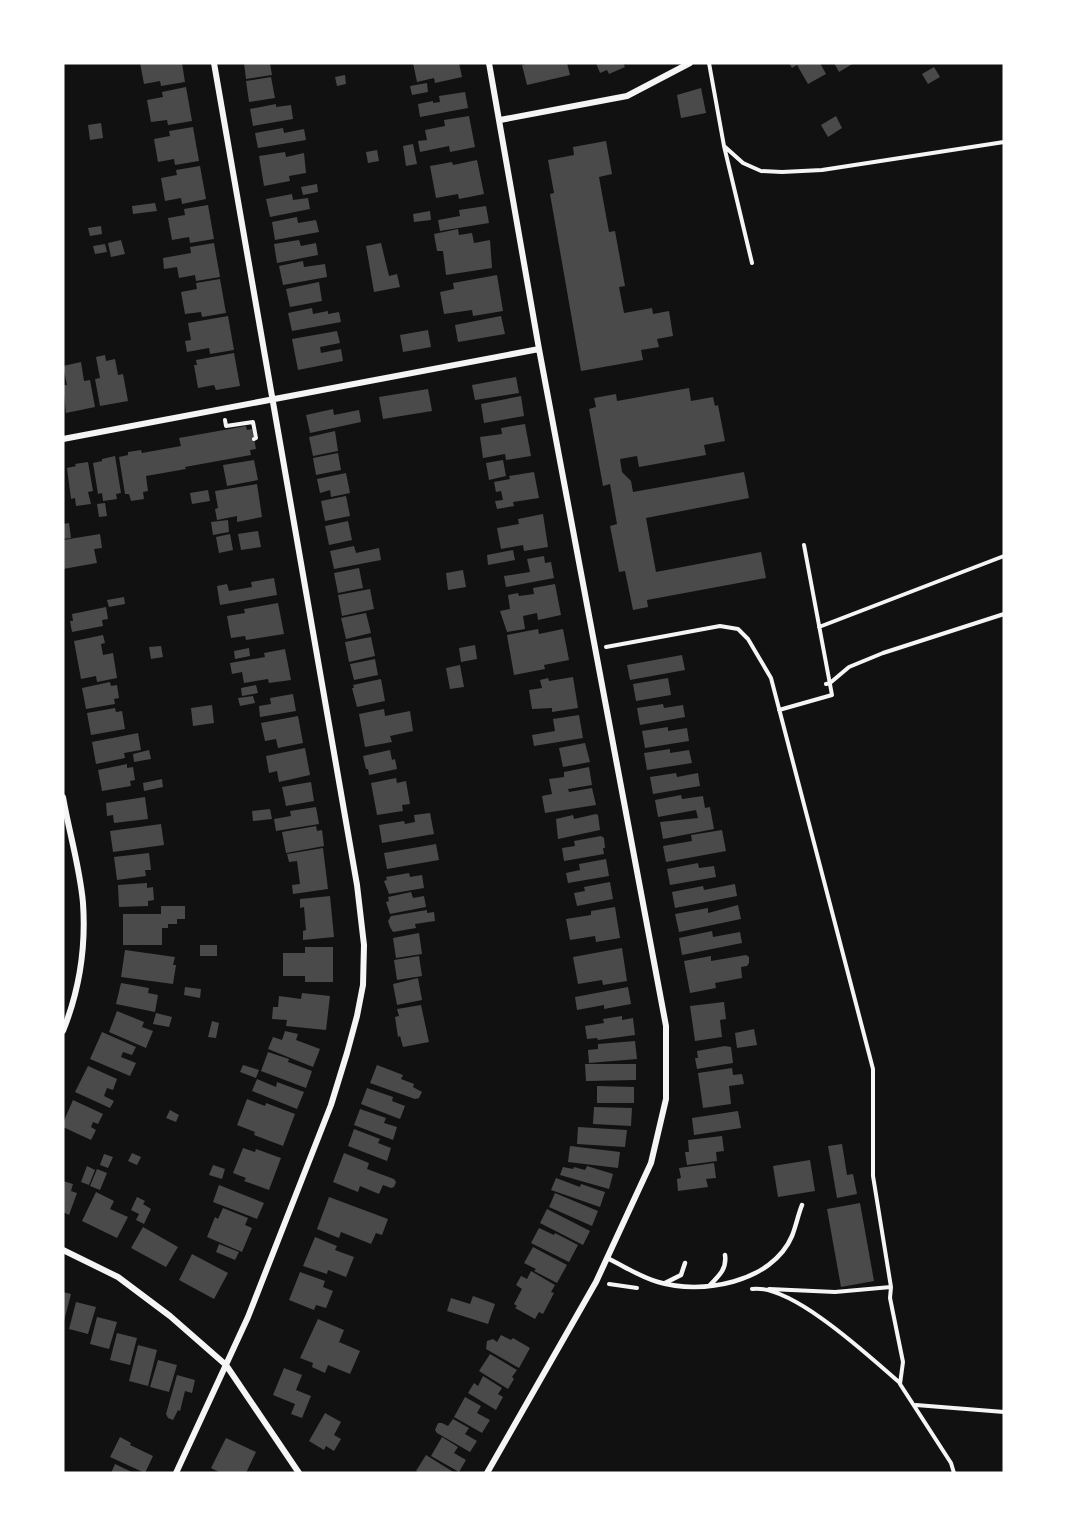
<svg xmlns="http://www.w3.org/2000/svg" width="1067" height="1536" font-family="Cabin,sans-serif">
<style>
.building{fill:#4a4a4a}
.lines{fill:none;stroke-linecap:round;stroke-linejoin:round}
.path{stroke:#f5f5f5;stroke-width:4}
.service{stroke:#f5f5f5;stroke-width:4.5}
.minor{stroke:#f5f5f5;stroke-width:6}
</style>
<rect width="100%" height="100%" fill="#111"/>
<path class="building" d="M140 63H182L185 82 161 86 160 81 144 84Z
M244 63H270L272 75 246 79Z
M413 63H459L462 77 435 83 434 78 417 82Z
M531 63H567L570 75 527 85 522 65Z
M596 63H623L625 67 609 74 607 70 600 73Z
M789 63H820L826 74 808 84 797 65 792 68Z
M834 63H854L839 72Z
M934 67 940 77 928 84 922 74Z
M345 75 346 84 337 86 335 77Z
M271 77 275 98 249 102 246 81Z
M427 83 428 92 412 95 410 86Z
M186 87 192 121 168 125 167 120 151 122 147 100 163 97 162 92Z
M701 88 706 113 681 118 677 95Z
M465 92 468 108 420 117 418 104 433 101V103L440 102 439 96Z
M276 104V107L291 105 293 119 253 126 250 109Z
M469 116 475 147 450 152 449 146 420 152 418 141 427 140 425 130 445 126 444 120Z
M836 116 842 128 828 137 821 125Z
M101 123 103 138 90 140 88 125Z
M193 127 199 161 175 165 174 159 158 162 154 139 170 136 169 131Z
M283 128 284 133 304 129 306 140 258 148 255 133Z
M606 141 612 174 599 177 609 232 615 231 625 286 619 287 624 313 652 308 653 314 669 311 673 336 657 339 659 347 641 350 643 360 581 371 550 194 554 193 548 160 574 155 573 147Z
M413 144 417 164 406 166 403 146Z
M377 150 379 161 368 163 366 152Z
M285 152 286 157 304 153 306 173 289 176 290 181 264 186 259 156Z
M477 160 484 194 459 199 458 194 436 198 430 166 452 162 453 165Z
M200 166 206 199 182 204 181 198 165 201 161 178 177 175 176 170Z
M317 184 318 192 303 195 301 187Z
M292 194 293 200 308 198 310 209 270 217 266 199Z
M155 203 157 211 133 214 132 206Z
M208 205 214 239 190 243 189 237 172 240 168 218 185 215 184 209Z
M486 206 489 223 440 231 438 220 460 216 459 210Z
M430 211 431 220 414 222 413 214Z
M297 217 298 223 316 220 319 232 275 240 272 222Z
M101 226 102 234 90 236 88 228Z
M458 229 459 235 472 233 474 243 490 240 492 268 446 275 443 251H437L434 234Z
M121 240 125 254 111 257 108 243Z
M299 240 301 246 316 243 318 255 277 263 274 244Z
M214 243 220 277 196 281 195 275 179 278 177 267 164 269 163 258 191 253 190 247Z
M381 243 389 276 397 274 400 287 374 292 366 246Z
M105 244 107 252 95 254 93 246Z
M303 261 304 267 325 264 327 277 283 285 279 266Z
M497 275 503 311 473 316 472 310 444 314 440 292 454 289 453 283Z
M220 279 226 313 202 317 201 312 185 314 181 292 197 289 196 283Z
M319 282 322 301 290 307 286 289Z
M312 308 313 314 328 311V314L339 312 341 322 292 331 288 313Z
M228 316 234 350 210 354 209 348 187 352 185 341 191 340 188 323Z
M501 316 505 334 458 342 455 325Z
M428 330 431 347 403 352 400 335Z
M337 331 340 343 320 347 321 353 341 349 343 361 298 370 292 339Z
M234 353 240 386 216 390 214 385 198 388 194 365H197L196 360Z
M105 355 106 361 115 359 118 375 123 374 128 401 100 406 95 379 100 378 96 357Z
M81 362 84 381 90 380 95 407 66 413 63 385H67L63 366Z
M516 377 519 393 475 400 472 385Z
M689 388 691 401 713 397 715 406 718 405 725 441 704 445 706 455 639 467 637 456 620 459 622 472 631 481 633 492 744 472 749 498 646 518 656 572 761 552 766 578 647 600 648 607 633 610 625 571 619 572 610 526 617 524 610 484 603 486 589 409 596 407 594 398 616 394 617 401Z
M428 389 432 411 383 419 379 397Z
M521 396 524 416 484 423 481 404Z
M333 409 334 415 359 410 361 422 310 433 306 415Z
M525 424 531 456 506 460 505 454 483 458 480 437 502 434 501 428Z
M246 426 247 430 252 429 256 449 250 450 251 455 185 467 186 469 146 476 148 491 143 492 144 499 131 501 129 494H125L119 457 128 455V452L141 450 142 453 181 446 179 438Z
M335 431 338 451 313 456 309 437Z
M338 453 341 470 316 475 313 458Z
M115 456 121 493 116 494 117 499 103 501 102 493 98 494 93 463 102 461V459Z
M254 460 258 480 227 486 223 465Z
M503 460 506 476 489 480 486 463Z
M88 462 93 491 88 492 91 504 76 506 75 498 71 499 67 468 76 466 75 464Z
M534 472 539 498 513 502 514 506 497 509 495 501 503 500 501 491 496 492 494 482 510 479 509 476Z
M346 473 350 493 331 497 330 490 320 493 317 479Z
M257 484 262 517 237 522V516L217 520 215 509 218 508 215 491Z
M208 490 210 501 192 504 190 493Z
M346 496 350 516 325 521 321 501Z
M105 503 107 516 99 517 97 504Z
M543 514 548 547 524 551 523 545 501 549 497 528 519 524 518 519Z
M228 520 229 532 213 535 211 522Z
M348 521 352 540 329 545 325 526Z
M69 523 71 538 63 539V524Z
M258 531 261 547 241 550 238 534Z
M100 534 102 548 94 549 97 563 63 569V540Z
M230 534 233 550 219 553 216 537Z
M354 546 356 553 379 548 381 560 334 569 330 551Z
M513 550 515 560 488 565 487 555Z
M544 556 545 563 551 562 554 578 506 587 504 576 530 572 527 559Z
M359 568 363 588 338 593 334 573Z
M463 570 466 587 448 590 446 573Z
M274 578 277 595 220 605 217 586 227 584 229 591 252 587 251 582Z
M555 584 561 615 538 620 537 613 523 616 525 629 507 632 500 611 510 609 508 595 518 593 519 596 534 594 533 588Z
M370 589 374 609 342 616 338 595Z
M124 597 125 604 109 607 107 600Z
M278 603 284 634 246 640 245 636 231 638 227 616 245 613 244 609Z
M106 607 108 619 102 620 103 626 72 632 70 621H73L72 614Z
M366 613 371 633 346 639 341 618Z
M538 629 539 634 563 629 569 660 544 665 545 669 514 675 507 635Z
M103 635 105 643 101 644 103 655 113 653 117 678 97 682 96 676 81 679 74 641Z
M371 637 375 656 349 662 345 642Z
M475 645 477 659 461 662 459 648Z
M161 646 163 657 151 659 149 647Z
M249 648 250 656 235 659 234 651Z
M285 649 291 680 269 683 268 679 244 683 242 672 232 674 230 663 265 657 264 653Z
M682 655 685 670 630 680 627 665Z
M375 659 378 675 354 680 350 664Z
M460 665 464 687 450 689 446 668Z
M573 677 578 708 552 712V708L532 709 529 690 542 688 540 680 548 678 549 681Z
M668 678 671 695 636 701 633 684Z
M381 679 385 701 357 707 352 688H354L353 685Z
M110 682 111 686 117 685 119 698 114 699 115 704 86 709 82 688Z
M256 685 258 693 242 696 241 688Z
M293 694 296 711 260 717 259 706 271 704 270 698Z
M253 696 255 703 240 706 238 698Z
M663 704 664 708 683 705 685 717 640 725 637 708Z
M212 705 214 723 193 726 191 708Z
M115 708 116 712 122 711 125 729 91 735 87 713Z
M384 709 385 716 410 711 413 731 390 736 392 742 365 747 359 714Z
M579 715 583 738 534 746 532 735 555 731 553 719Z
M298 716 303 743 278 748 276 739 265 741 261 723Z
M668 727V731L687 728 689 741 645 748 642 731Z
M138 733 141 750 124 753 125 758 96 764 92 742Z
M585 743 590 762 563 767 559 748Z
M305 748 310 775 279 782 277 771 269 773 266 756Z
M670 749V753L689 750 692 763 647 770 644 753Z
M149 750 151 759 134 762 133 754Z
M390 750 392 760 395 759 397 769 369 775 368 769H366L363 756Z
M127 764V768L133 767 135 780 130 781 131 786 102 791 98 770Z
M589 767 592 785 568 789 569 792 592 788 596 805 545 813 542 796 552 794 549 779 564 777V772Z
M676 773 677 777 698 773 700 786 653 794 650 777Z
M396 778 397 783 406 781 410 804 402 805 403 811 377 815 371 783Z
M162 779 163 787 144 791 143 783Z
M311 782 314 801 286 806 282 787Z
M681 795 682 799 703 796 705 808 710 807 714 829 663 839 660 822 698 818 696 810 658 817 655 800Z
M145 797 148 819 114 823 113 815 107 816 106 803Z
M316 807 319 824 276 831 274 819 291 816 290 811Z
M270 809 272 819 253 821 252 811Z
M430 813 434 834 382 843 379 825 404 821 405 824 415 822 414 815Z
M596 814 598 815 600 830 558 839 556 819 573 815 574 819Z
M161 824 164 845 113 852 110 831Z
M316 826 317 831 322 830 324 846 286 853 282 832Z
M722 830 726 851 666 862 663 846 692 841 691 835Z
M601 836 604 838 605 848H603L604 854 564 861 562 848 575 846 574 841Z
M436 844 439 860 387 869 384 853Z
M323 848 328 889 293 894 292 885 300 884 297 861 289 862 287 854Z
M149 853 151 870H145L146 876 117 880 114 857Z
M606 859 609 876 568 883 566 873 580 870 579 864Z
M698 863 699 868 714 866 716 877 670 885 667 869Z
M409 873 410 877 422 875 424 888 389 894 384 881 387 880 386 877Z
M610 882 613 899 577 906 574 893 585 891 584 887Z
M147 883V888L153 887 154 900 148 901V906L119 907 118 885Z
M735 884 737 896 675 908 672 892 703 886 704 890Z
M411 892 413 898 424 896 426 907 390 914 386 902 389 901 388 897Z
M330 896 334 937 303 940V931L306 930 304 907 300 908V899Z
M738 905 741 919 679 932 675 914 708 908V913Z
M161 906H185V919H177V924H168V928H162V945H123V914H161Z
M615 907 620 938 596 942 595 936 570 940 566 919 591 915V911Z
M427 910V913L434 912 435 921 415 924 416 928 393 932 390 927 388 921 391 916Z
M712 931 713 937 740 932 742 943 682 955 679 938Z
M419 933 422 954 396 958 393 938Z
M200 945H217V956H200Z
M305 947H333V982H305V976H283V953H305Z
M622 948 627 981 603 985 602 980 578 984 573 957Z
M125 950 175 957 173 965H176L173 984 121 977Z
M746 955 749 957V963L747 966 741 967 742 978 715 983 716 988 690 993 684 961 711 956V961Z
M419 956 422 976 397 980 394 960Z
M418 978 422 1000 397 1005 393 984Z
M121 983 149 988 148 993 158 995 155 1012 116 1004Z
M185 987 201 989 200 998 184 995Z
M628 987 631 1004 604 1009V1005L577 1010 575 997Z
M302 993 330 996 326 1030 286 1026 287 1020 272 1019 273 1007H278L279 996 301 999Z
M724 1002 726 1019 720 1020 722 1037 695 1041 690 1006Z
M421 1005 429 1042 403 1047 400 1036 398 1037 395 1017 399 1016 397 1009Z
M117 1011 144 1022 142 1027 153 1031 146 1048 109 1032Z
M156 1013 172 1017 169 1027 153 1024Z
M622 1016V1020L633 1018 635 1035 598 1040 597 1038 587 1039 585 1026 604 1023 603 1019Z
M212 1021 219 1023 216 1038 208 1037Z
M754 1029 757 1045 737 1048 735 1033Z
M285 1031 298 1034 296 1040 320 1049 313 1067 268 1049 273 1037 282 1040Z
M102 1032 136 1047 132 1055 123 1052 121 1057 136 1063 130 1076 90 1059Z
M635 1041 637 1059 589 1063 588 1050 598 1049V1044Z
M725 1046 731 1047 733 1063 697 1069 695 1058H698L697 1051Z
M268 1052 289 1059 288 1062 312 1071 306 1088 261 1071Z
M585 1064H636V1080L586 1081Z
M243 1065 259 1070 256 1078 240 1072Z
M377 1065 403 1075 401 1079 414 1084 413 1087 422 1092 419 1098 415 1099 370 1083Z
M88 1066 117 1079 113 1090 107 1088 104 1096 114 1101 110 1108 75 1092Z
M732 1068 733 1075 742 1074 744 1084 729 1086 731 1104 703 1108 698 1073Z
M257 1079 276 1087 277 1082 304 1092 297 1109 252 1091Z
M597 1086 634 1087V1103H597Z
M367 1088 393 1097 392 1101 405 1106 400 1119 361 1104Z
M247 1099 265 1106 266 1103 295 1114 283 1146 254 1135 255 1132 237 1125Z
M73 1100 103 1114 98 1124 93 1122 91 1127 96 1130 91 1140 63 1127V1123Z
M594 1107 632 1108 631 1126 593 1124Z
M360 1109 386 1118 384 1123 397 1127 393 1140 354 1125Z
M170 1110 179 1115 176 1122 166 1118Z
M738 1111 741 1128 694 1135 692 1118Z
M578 1127 627 1130 625 1147 577 1144Z
M354 1129 380 1139 378 1143 391 1148 387 1161 348 1146Z
M722 1136 724 1151 716 1152 717 1161 687 1165 685 1152H689L688 1140Z
M842 1144 847 1175 853 1174 857 1194 837 1198 828 1146Z
M570 1146 620 1152 618 1168 568 1162Z
M243 1148 255 1152 256 1149 281 1158 269 1190 244 1181 246 1178 233 1173Z
M132 1153 141 1157 137 1165 128 1161Z
M344 1153 369 1163 367 1169 394 1179 396 1182 394 1187 391 1188 383 1185 379 1194 360 1186 358 1192 333 1182Z
M104 1154 113 1157 108 1168 100 1165Z
M810 1160 815 1191 778 1197 773 1166Z
M714 1163 716 1178 706 1179 708 1187 678 1191 677 1179 681 1178 679 1168Z
M213 1165 225 1169 222 1179 209 1175Z
M87 1166 95 1170 89 1185 81 1182Z
M587 1166 613 1174 609 1189 560 1175 563 1167 573 1169 574 1167 585 1170Z
M97 1169 107 1173 100 1190 90 1186Z
M556 1178 580 1187 581 1184 605 1192 600 1207 551 1190Z
M63 1181 73 1184 71 1191 77 1193 69 1215 63 1212Z
M219 1185 264 1203 257 1219 213 1202Z
M96 1192 114 1201 110 1209 128 1217 117 1238 82 1221Z
M555 1193 598 1211 592 1226 549 1207Z
M137 1197 145 1201 143 1204 151 1209 144 1224 136 1220 139 1214 131 1210Z
M329 1197 388 1219 382 1235 376 1233 371 1244 341 1232 339 1238 317 1229Z
M860 1203 874 1281 841 1287 827 1209Z
M223 1208 248 1218 245 1225 252 1228 242 1252 207 1237 215 1217 218 1219Z
M547 1209 590 1231 583 1245 540 1223Z
M143 1227 178 1247 166 1267 131 1248Z
M539 1228 554 1235 555 1233 578 1245 569 1262 531 1243Z
M315 1237 337 1246 335 1250 354 1257 346 1277 328 1270 327 1274 303 1266Z
M219 1244 239 1252 235 1260 216 1252Z
M533 1247 567 1265 557 1283 534 1271 536 1269 524 1263Z
M192 1254 228 1273 214 1299 179 1280Z
M531 1271 555 1285 551 1292 554 1293 543 1314 539 1312 535 1319 515 1308 517 1306 514 1304 522 1289 516 1285 521 1276 527 1279Z
M300 1272 325 1281 323 1287 333 1291 326 1308 316 1305 314 1310 289 1300Z
M63 1292 71 1294 64 1321 63 1320Z
M473 1296 495 1304 488 1324 447 1311 451 1298 470 1304Z
M76 1302 96 1307 88 1334 69 1329Z
M97 1317 117 1322 109 1349 90 1344Z
M318 1319 344 1330 339 1342 360 1351 350 1374 328 1365 325 1373 312 1367 313 1363 300 1358Z
M117 1333 137 1338 130 1365 110 1360Z
M501 1335 511 1340 513 1338 530 1348 519 1368 486 1349 487 1341 493 1339 497 1342Z
M138 1345 157 1350 148 1386 129 1381Z
M490 1354 517 1370 512 1377 514 1379 508 1389 479 1371Z
M158 1360 177 1365 169 1392 150 1387Z
M284 1368 302 1375 296 1390 311 1396 302 1418 291 1414 295 1404 273 1395Z
M177 1375 195 1380 192 1393 185 1391 180 1411 178 1410 173 1420 168 1418 166 1414Z
M483 1376 502 1388 498 1394 503 1397 496 1410 468 1393 474 1383 478 1386Z
M465 1397 481 1406 477 1413 490 1420 482 1433 454 1417Z
M325 1413 341 1422 334 1435 341 1439 334 1451 326 1446 324 1450 309 1441Z
M453 1419 469 1428 465 1434 477 1441 470 1452 437 1433 435 1430 438 1423H442L448 1426Z
M120 1437 131 1443 130 1445 153 1456 145 1473 110 1457Z
M442 1437 458 1447 454 1453 466 1460 459 1472 431 1456Z
M226 1438 256 1452 246 1473H221L211 1468Z
M426 1455 455 1473H420L416 1471Z
M115 1464 134 1473H111Z"/>
<g class="lines">
<path class="path" d="M709 63 724 146 752 263
M724 146 743 163 761 171 782 172 822 170 1004 142
M225 420 226 426 253 422 256 438 254 439
M819 627 1004 556
M606 647 720 626 738 629 748 639 771 678 873 1069V1176L891 1287 890 1298 903 1362 900 1384 951 1463 954 1473
M826 684 830 683 849 667 883 653 1004 614
M779 710 832 695 804 545
M609 1284 637 1288
M752 1289C791 1283 870 1357 900 1383
M769 1289 835 1292 891 1287
M916 1405 1004 1412"/>
<path class="service" d="M607 1258C624 1266 640 1277 658 1282 701 1295 772 1283 792 1236 796 1226 798 1215 802 1205
M665 1283 681 1275 685 1263
M709 1286C719 1276 727 1269 725 1255"/>
<path class="minor" d="M500 120 627 96 690 63
M63 439 539 349
M63 797C69 832 80 868 83 903 86 946 79 991 63 1031
M63 1250 118 1277 170 1316 226 1365 299 1473
M176 1473 248 1317 331 1105 347 1053 357 1016 363 985 364 945 357 885 214 63
M487 1473 596 1282 651 1163 666 1099V1026L539 349 489 63"/>
</g>
<rect width="1067" height="1536" fill="none" stroke="#ffffff" stroke-width="129"/>
</svg>
